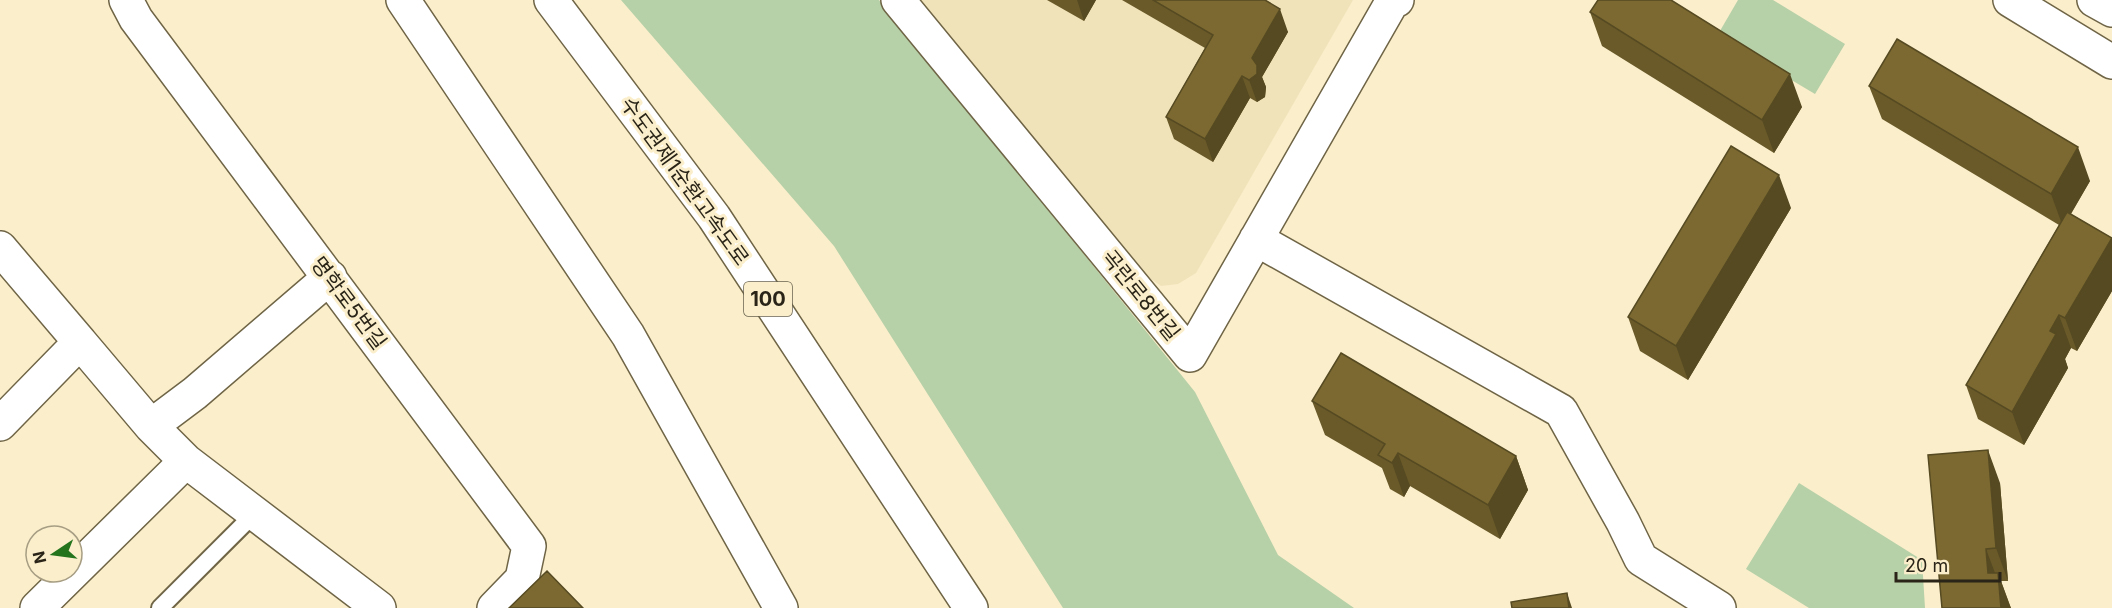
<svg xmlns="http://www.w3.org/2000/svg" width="2112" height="608" font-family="Inter,'Noto Sans KR',sans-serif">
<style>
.built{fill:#f1e3b9}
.green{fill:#b6d0a8}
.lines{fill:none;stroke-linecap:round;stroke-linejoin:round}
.lane-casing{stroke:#6f6546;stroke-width:20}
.street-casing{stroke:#6f6546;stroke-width:36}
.highway-casing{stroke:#6f6546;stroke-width:36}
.lane{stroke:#fff;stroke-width:16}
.street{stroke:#fff;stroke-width:33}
.highway{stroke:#fff;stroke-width:33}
.wall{fill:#6a5a2a}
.shaded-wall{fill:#564a22}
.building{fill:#7b6931;stroke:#564a22;stroke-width:1.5}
.labels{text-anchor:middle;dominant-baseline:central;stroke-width:6;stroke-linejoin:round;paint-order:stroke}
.shield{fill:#faeecb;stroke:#68614d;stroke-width:1.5}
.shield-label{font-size:20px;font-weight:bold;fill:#292417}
.street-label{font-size:21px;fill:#292417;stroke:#faeecb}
</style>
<rect width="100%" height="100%" fill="#faeecb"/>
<path class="built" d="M920 0H1353L1196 273 1178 284 1161 286 1144 274Z"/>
<path class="green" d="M621 0H879L1195 392 1278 555 1354 608H1063L834 246Z
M1738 0H1773L1845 44 1815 94 1717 36Z
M1799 483 1922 560 1925 608H1809L1746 569Z"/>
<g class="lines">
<defs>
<path id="lane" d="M160 608 255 513"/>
<path id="street" d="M126 0 136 19 529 546 522 579 494 608
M898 0 1190 355 1392 2 1397 0
M2010 0 2112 62
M2094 0 2112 10
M1256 239 1561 411 1623 522 1641 559 1719 608
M0 248 80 342 0 424
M80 342 151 426 186 461 379 608
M151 426 195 393 330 277
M37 608 186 461"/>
<path id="highway" d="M403 0 628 335 781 608
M551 0 714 217 971 608"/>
</defs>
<use href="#lane" class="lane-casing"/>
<use href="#street" class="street-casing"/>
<use href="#highway" class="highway-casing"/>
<use href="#lane" class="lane"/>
<use href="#street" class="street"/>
<use href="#highway" class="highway"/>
</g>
<path class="wall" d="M1047 0H1096L1084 21Z
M1122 0H1265L1288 32 1262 77 1266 87 1265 97 1257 102 1250 98 1213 162 1174 139 1166 117 1205 48Z
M1590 12 1802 107 1774 153 1602 46Z
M1869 86 2090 181 2071 214 2112 238V291L2077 351 2071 348 2065 359 2068 368 2024 445 1978 419 1966 385 2059 225 1882 119Z
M1791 208 1688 380 1640 351 1628 317Z
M1312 401 1516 456 1528 490 1500 539 1410 486 1404 497 1390 489 1382 468 1325 435Z
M2000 483 2008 581H2001L2011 608H1942Z"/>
<path class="shaded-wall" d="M1077 0H1096L1084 21Z
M1280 9 1288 32 1262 77 1266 87 1265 97 1257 102 1249 80 1252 58Z
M1790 74 1802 107 1774 153 1762 120Z
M1242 76 1250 98 1213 162 1205 139Z
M2078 147 2090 181 2063 227 2051 194Z
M1779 175 1791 208 1688 380 1676 346Z
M2112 238V291L2077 351 2065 318Z
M2059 315 2071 348 2065 359 2068 368 2024 445 2012 412 2050 331Z
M1988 450 2000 483 2008 581 1996 548Z
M1398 453 1410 486 1404 497 1392 463Z
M1516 456 1528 490 1500 539 1488 505Z
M1986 549 1998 581 1988 573Z
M1998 573 2010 606 2011 608H2001Z
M1567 593 1572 608H1569Z"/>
<path class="building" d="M1153 0H1265L1280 9 1252 58 1257 65V74L1249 80 1242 76 1205 139 1166 117 1213 35Z
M1598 0H1671L1790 74 1762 120 1590 12Z
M1897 39 2078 147 2051 194 1869 86Z
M1731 146 1779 175 1676 346 1628 317Z
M2067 212 2112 238 2065 318 2059 315 2050 331 2056 334 2012 412 1966 385Z
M1341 353 1516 456 1488 505 1398 453 1392 463 1378 455 1385 444 1312 401Z
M1988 450 1996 548 1986 549 1988 573H1998L2001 608H1942L1928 455Z
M547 571 583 608H509Z
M1567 593 1569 608H1512L1511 602Z"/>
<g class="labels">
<rect class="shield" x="744" y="282" width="48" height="34" rx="4.5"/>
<g class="shield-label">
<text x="768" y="299">100</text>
</g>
<g class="street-label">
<text transform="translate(685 181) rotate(54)">수도권제1순환고속도로</text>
<text transform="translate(1141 295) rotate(51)">곡란로8번길</text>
<text transform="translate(349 303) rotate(53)">명학로5번길</text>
</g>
</g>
<g transform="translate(54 554) rotate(257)"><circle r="28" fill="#faeecb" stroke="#a69d83" stroke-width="1.5"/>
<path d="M0-4.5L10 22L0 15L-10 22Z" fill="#24741d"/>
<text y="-9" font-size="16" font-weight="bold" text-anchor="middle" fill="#292417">N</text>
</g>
<path d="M1896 572v9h104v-9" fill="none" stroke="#292417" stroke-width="3"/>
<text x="1905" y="572" font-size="18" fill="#292417" stroke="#faeecb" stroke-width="4.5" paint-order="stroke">20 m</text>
</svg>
